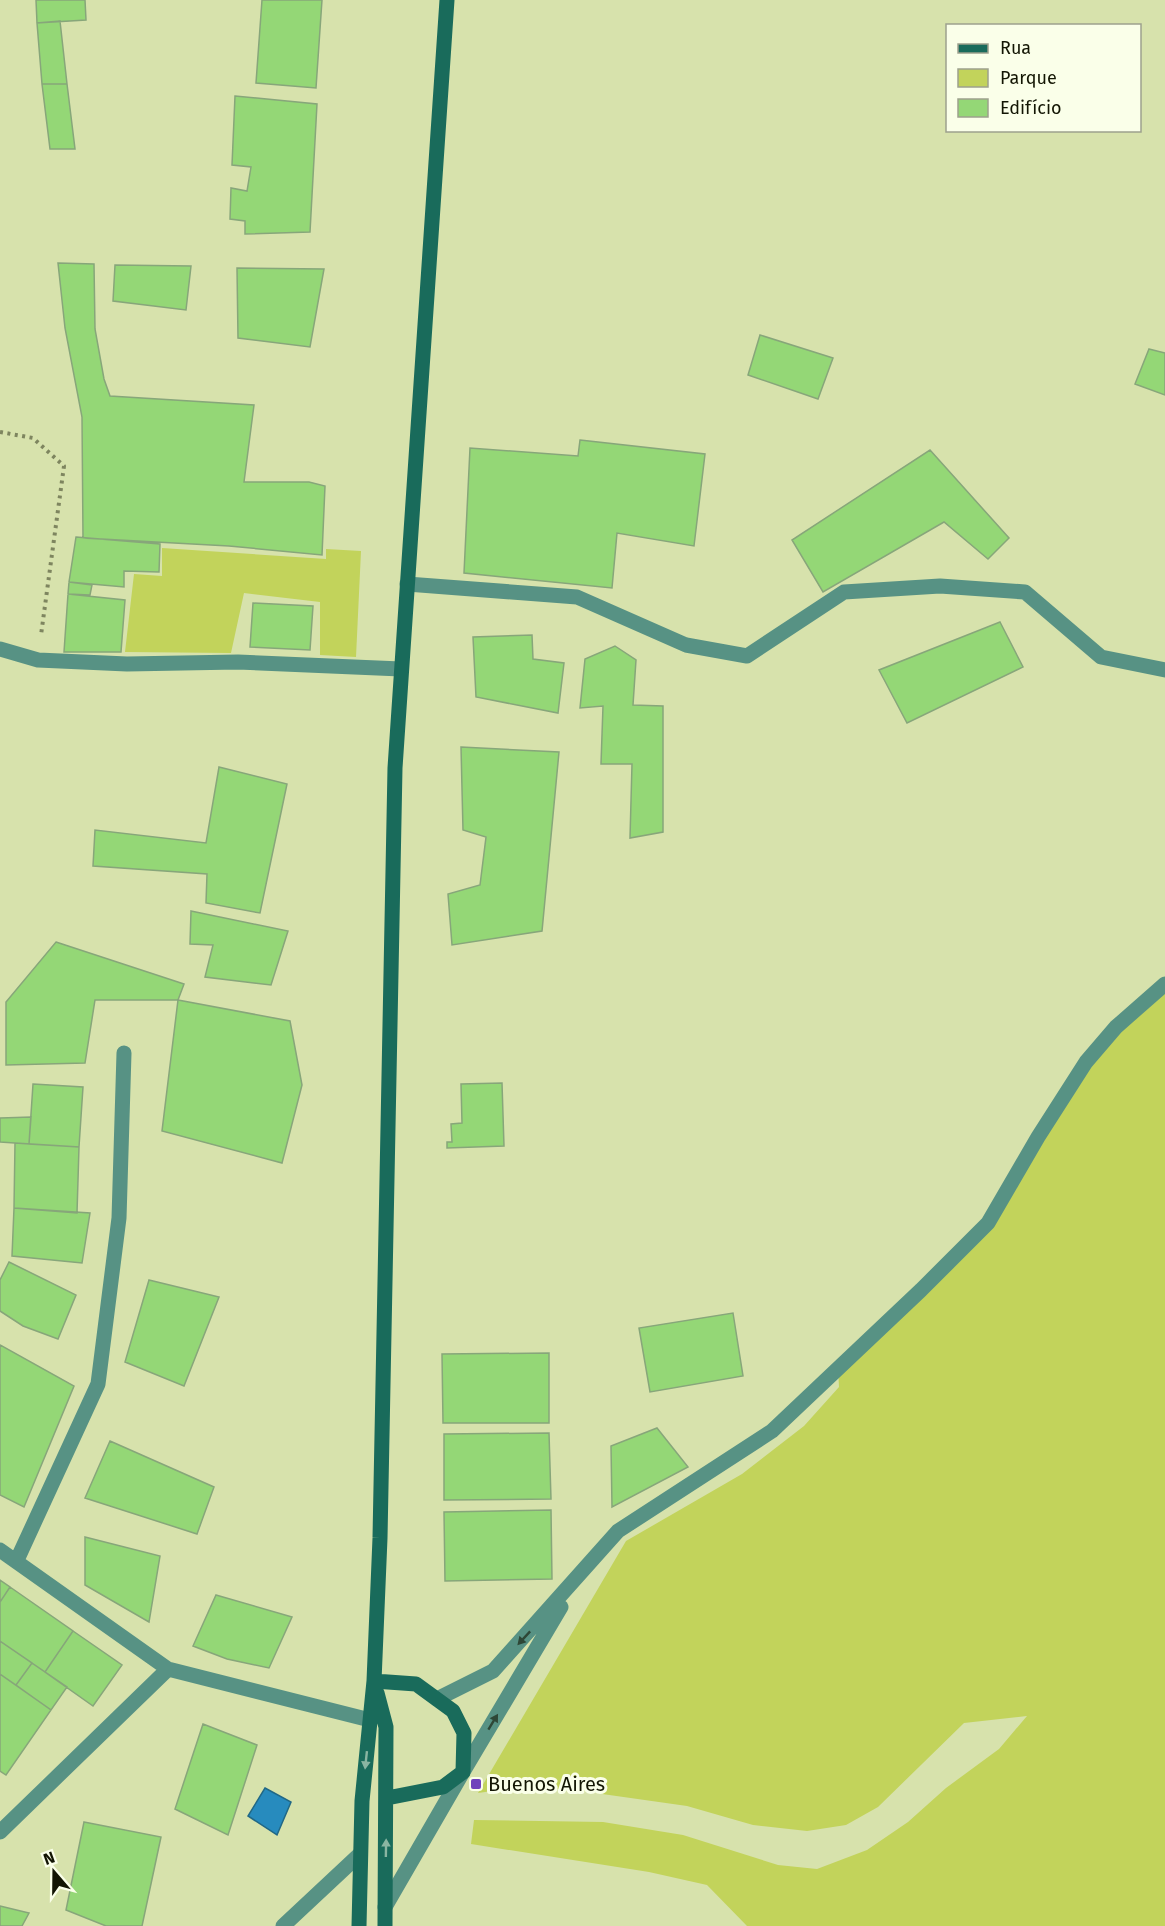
<svg xmlns="http://www.w3.org/2000/svg" width="1165" height="1926" font-family="'Fira Sans',sans-serif">
<style>
.green{fill:#c2d35b}
.water{fill:#278bbe;stroke:#216886;stroke-width:1.5}
.building{fill:#94d776;stroke:#87a67a;stroke-width:1.5}
.lines{fill:none;stroke-linecap:round;stroke-linejoin:round}
.path{stroke:#7e855f;stroke-width:4;stroke-dasharray:3 4.5;stroke-linecap:butt}
.service{stroke:#579284;stroke-width:15}
.minor{stroke:#579284;stroke-width:15}
.tertiary{stroke:#579284;stroke-width:15}
.secondary{stroke:#196b5b;stroke-width:15}
.oneway{fill:#2e4737}
.oneway2{fill:#8ab5a2}
.poi-dot{fill:#7043bb;stroke:#faffe9;stroke-width:2}
.labels{text-anchor:middle;dominant-baseline:central;stroke-width:6;stroke-linejoin:round;paint-order:stroke}
.poi-label{font-size:20px;fill:#121503;stroke:#faffe9;text-anchor:start}
</style>
<rect width="100%" height="100%" fill="#d7e2ac"/>
<path class="green" d="M162 548 326 559V549L361 551 356 657 320 655V602L244 593 231 653 125 652 134 574 162 576Z
M1165 984V1926H747L707 1885 649 1872 471 1844 474 1820 603 1822 683 1835 778 1865 817 1869 867 1850 908 1822 946 1788 999 1749 1027 1716 964 1723 878 1807 846 1825 807 1831 753 1825 687 1806 574 1790 520 1787 478 1793 626 1541 742 1474 804 1426 839 1387 838 1368 988 1223 1086 1062Z"/>
<path class="water" d="M265 1788 291 1802 277 1835 248 1816Z"/>
<path class="building" d="M36 0H85L86 20 37 23Z
M262 0H322L316 88 256 83Z
M60 21 67 84H42L37 23Z
M42 84H67L75 149H50Z
M235 96 317 104 310 232 245 234V221L230 219 231 188 247 191 251 167 232 165Z
M58 263 94 264 95 329 104 379 110 396 254 405 244 482H309L325 486 322 555 229 546 83 538 82 417 65 328Z
M115 265 191 266 186 310 113 301Z
M237 268 324 269 310 347 238 338Z
M760 335 833 358 818 399 748 375Z
M1149 349 1165 353V395L1135 384Z
M580 440 705 454 694 546 617 533 612 588 464 573 470 448 578 456Z
M930 450 1009 538 988 559 944 522 823 592 792 540Z
M76 537 160 544 159 572 124 571V587L69 582Z
M69 582 92 585 90 595 68 594Z
M68 594 125 600 121 652H64Z
M253 603 313 606 310 650 250 647Z
M1000 622 1023 667 907 723 879 670Z
M532 635 533 659 564 663 558 713 476 697 473 637Z
M615 646 636 660 633 705 663 706V832L630 838 632 764H601L603 706 580 708 585 659Z
M461 747 559 752 542 931 452 945 448 894 480 885 486 837 463 830Z
M219 767 287 784 260 913 206 903 207 874 93 866 95 830 206 843Z
M191 911 288 931 271 985 205 977 213 945 190 944Z
M56 942 184 984 178 1000H95L85 1063 6 1065V1002Z
M178 1000 290 1021 302 1085 282 1163 162 1131Z
M502 1083 504 1146 447 1148V1142H452L451 1124 462 1123 461 1084Z
M33 1084 83 1087 79 1147 29 1144Z
M31 1117 29 1144 0 1142V1118Z
M15 1143 79 1147 77 1213 14 1208Z
M14 1208 90 1213 82 1263 12 1256Z
M9 1262 76 1295 58 1339 23 1326 0 1311V1280Z
M149 1280 219 1297 184 1386 125 1362Z
M733 1313 743 1376 650 1392 639 1328Z
M0 1345 74 1386 24 1507 0 1495Z
M549 1353V1423H443L442 1354Z
M657 1428 688 1467 612 1507 611 1446Z
M549 1433 551 1499 444 1500V1434Z
M110 1441 214 1487 197 1534 85 1498Z
M551 1510 552 1579 445 1581 444 1512Z
M85 1537 160 1556 149 1622 85 1585Z
M0 1580 10 1587 0 1602Z
M10 1587 73 1631 45 1672 0 1641V1602Z
M216 1595 292 1617 269 1668 227 1659 193 1646Z
M73 1631 122 1665 93 1706 45 1672Z
M0 1641 32 1663 16 1685 0 1674Z
M32 1663 67 1687 51 1710 16 1685Z
M0 1674 51 1710 6 1775 0 1771Z
M203 1724 257 1745 228 1835 175 1809Z
M84 1822 161 1837 142 1926H106L66 1910Z
M0 1906 29 1913 22 1926H0Z"/>
<g class="lines">
<path class="path" d="M0 432 33 438 64 466 41 635"/>
<path class="service" d="M407 584 577 597 686 645 747 656 844 592 940 586 1025 592 1101 657 1165 670
M0 649 38 660 127 664 238 662 401 669
M437 1699 493 1671 618 1531 772 1431 921 1290 988 1223 1038 1137 1086 1062 1116 1027 1165 984
M463 1772 561 1607"/>
<path class="minor" d="M0 1550 168 1669 370 1720
M17 1560 98 1384 119 1218 124 1053
M0 1832 168 1669
M283 1926 360 1854"/>
<path class="tertiary" d="M385 1907 463 1772"/>
<path class="secondary" d="M374 1681 416 1684 453 1711 464 1733 463 1772 443 1787 387 1798
M377 1693 386 1727 385 1926
M359 1926 362 1801 374 1681 380 1538 395 768 447 0"/>
</g>
<defs><path id="oneway-solid" d="M-6-.8H1V-3.2L6.5 0L1 3.2V.8H-6Z" transform="scale(1.5)"/></defs>
<g class="oneway">
<use href="#oneway-solid" transform="translate(524 1638) rotate(133)"/>
<use href="#oneway-solid" transform="translate(493 1722) rotate(-59)"/>
</g>
<g class="oneway2">
<use href="#oneway-solid" transform="translate(366 1760) rotate(96)"/>
<use href="#oneway-solid" transform="translate(386 1848) rotate(-89)"/>
</g>
<rect class="poi-dot" x="470" y="1778" width="12" height="12" rx="3"/>
<g class="labels">
<g class="poi-label">
<text x="488" y="1784">Buenos Aires</text>
</g>
</g>
<rect x="946" y="24" width="195" height="108" fill="#faffe9" stroke="#9da18d" stroke-width="1.5"/>
<rect x="958" y="44" width="30" height="9" fill="#196b5b" stroke="#9da18d" stroke-width="1.5"/>
<text x="1000" y="54" font-size="18" fill="#121503">Rua</text>
<rect x="958" y="69" width="30" height="18" fill="#c2d35b" stroke="#9da18d" stroke-width="1.5"/>
<text x="1000" y="84" font-size="18" fill="#121503">Parque</text>
<rect x="958" y="99" width="30" height="18" fill="#94d776" stroke="#9da18d" stroke-width="1.5"/>
<text x="1000" y="114" font-size="18" fill="#121503">Edifício</text>
<g transform="translate(54 1872) rotate(340)" stroke="#faffe9" stroke-width="4.5" paint-order="stroke">
<path d="M0-4.5L10 22L0 15L-10 22Z" fill="#121503"/>
<text y="-9" font-size="16" font-weight="bold" text-anchor="middle" fill="#121503">N</text>
</g>
</svg>
